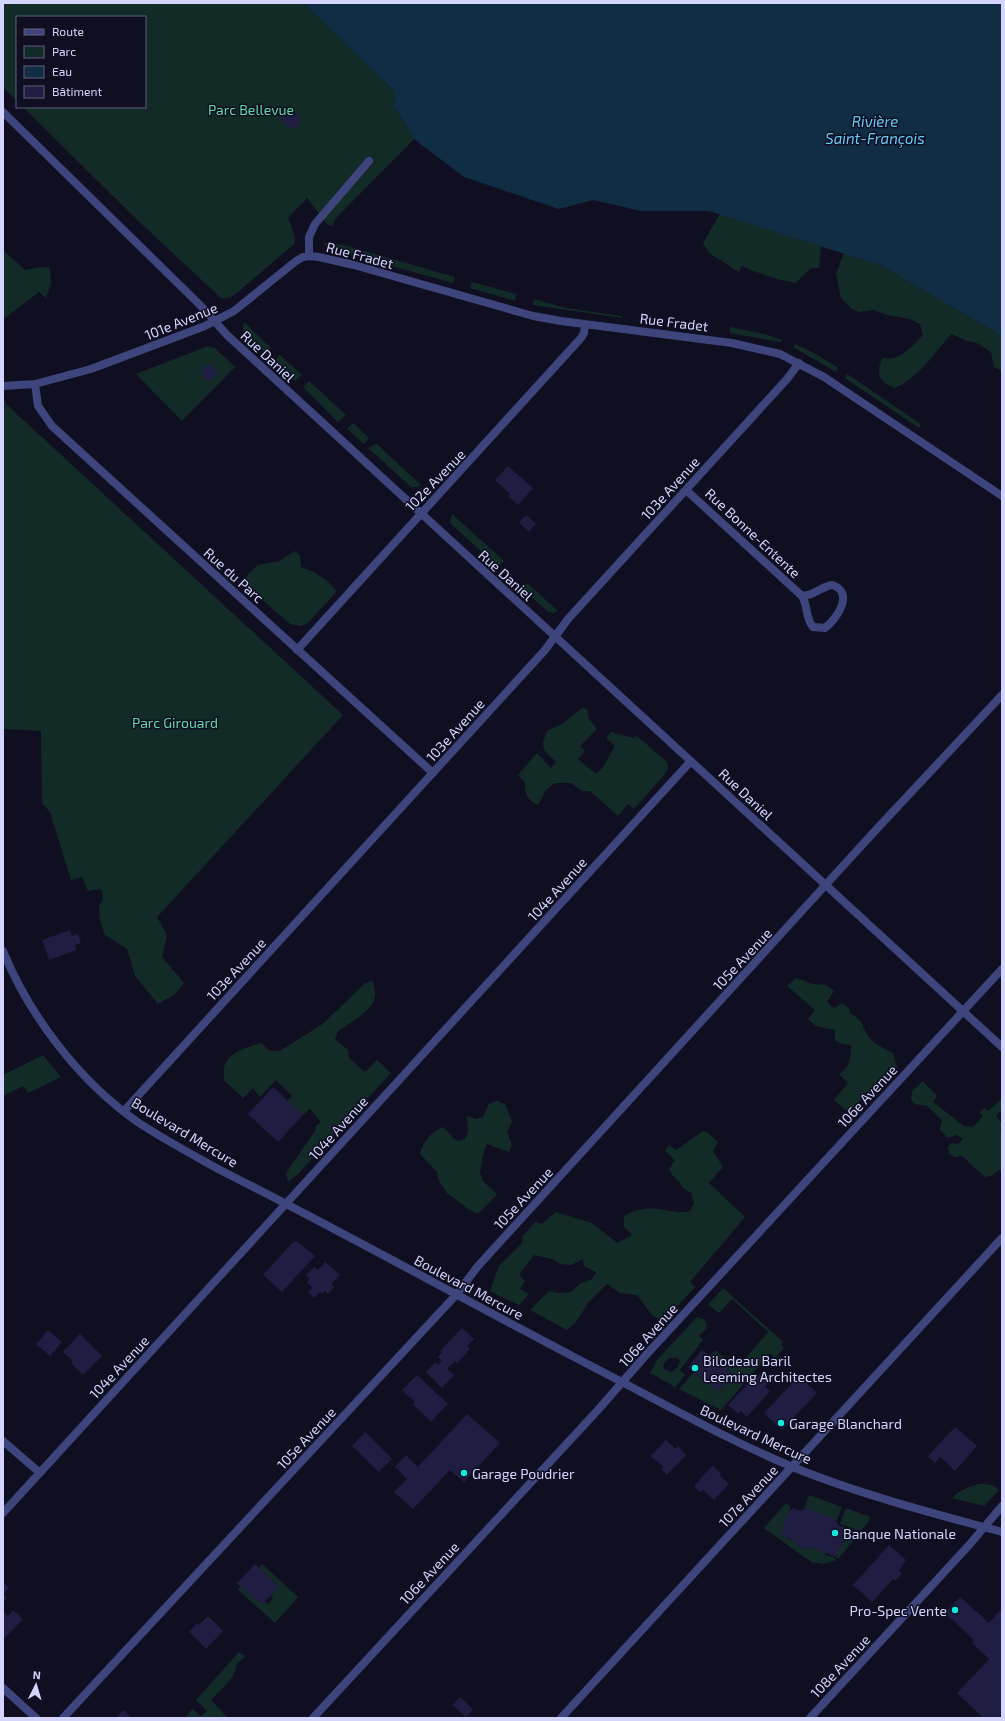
<svg xmlns="http://www.w3.org/2000/svg" width="1005" height="1721" font-family="'Exo 2',sans-serif">
<style>
.green{fill:#132b27;fill-rule:evenodd}
.water{fill:#112d44}
.building{fill:#1f1d41}
.lines{fill:none;stroke-linecap:round;stroke-linejoin:round}
.minor{stroke:#3e457d;stroke-width:8}
.tertiary{stroke:#3e457d;stroke-width:8}
.poi-dot{fill:#11eade;stroke:#100f22;stroke-width:1.5}
.labels{text-anchor:middle;dominant-baseline:central;stroke-width:3;stroke-linejoin:round;paint-order:stroke}
.park-label{font-size:14px;fill:#65d6a8;stroke:#100f22}
.street-label{font-size:14px;fill:#d3d5fc;stroke:#100f22}
.poi-label{font-size:14px;fill:#d3d5fc;stroke:#100f22;text-anchor:start}
.water-label{font-size:15px;font-style:italic;fill:#69c9f4;stroke:#100f22}
</style>
<rect width="100%" height="100%" fill="#100f22"/>
<path class="green" d="M3 3H304L395 92 394 106 414 139 336 218 332 226 328 225 307 198 288 218 295 237 294 244 238 292C232 296 228 300 221 298L133 216 23 107H145V17H17V101L3 87Z
M720 214 821 246 819 268H811L796 283C777 280 760 274 742 266L739 272 709 253 703 243Z
M323 243 343 245 455 277 453 283 329 249Z
M3 250 25 270 43 267 50 268 51 284 46 298 39 292 5 318 3 316Z
M844 253 880 265 1002 336V371L994 367 991 352 977 343 967 341 951 334C934 354 919 377 895 388 879 383 876 373 882 358 900 362 911 347 923 335L920 324 909 319 888 315 873 310 859 312 852 309 841 298 836 274Z
M472 282 516 294 515 301 470 288Z
M534 299 566 308 621 316 622 318 533 305Z
M244 322 271 348 265 353C256 345 239 336 244 322Z
M730 327 764 334 782 340 781 342 730 333Z
M795 344 816 354 838 368 836 372 793 347Z
M208 346 215 348 235 367 182 421 136 374Z
M280 355 302 375 295 381 274 361Z
M847 374 921 424 919 428 845 378Z
M309 381 346 415 338 422 303 387Z
M3 401H5L6 404 343 715 157 917 167 935 162 957 184 983 175 994 158 1004 135 976 127 949 105 935 100 920 99 906 103 899 101 889 88 891 82 877 71 880 50 812 42 803 41 731 3 729Z
M353 423 369 438 364 444 347 429Z
M376 444 378 445 421 485 418 487H411L368 448Z
M452 514 504 561 498 567 450 523Z
M295 551 300 555 301 567C317 572 326 579 337 591L308 623 301 626 290 624 241 581 258 565 279 561Z
M527 583 558 611 553 613 547 611 522 588Z
M582 708 587 709 589 719 597 729 580 746 585 751 578 759 596 774 603 767 615 746 606 738 611 732 633 738 637 736 667 762 668 769 664 775 634 809 628 804 618 816 590 791H582L571 783H555L546 790 538 805C527 800 525 793 525 782L518 775 537 753 551 768 556 762 544 750 543 742 547 731 562 724Z
M796 978 813 984 826 985 834 991 827 1002 834 1008 842 1003 849 1008 851 1014C864 1021 860 1022 867 1034 873 1044 883 1048 893 1053L897 1067 871 1096 861 1100 847 1111 834 1100 848 1083 839 1074C850 1068 851 1057 851 1045L842 1044 835 1040V1030L816 1026 808 1019 815 1010 787 986Z
M373 981C374 985 375 990 375 994 376 1009 349 1024 338 1031L335 1039 348 1050 349 1058 365 1072 377 1060 391 1073 298 1174 288 1182 286 1173 315 1131 316 1126 321 1122 310 1109 303 1115 287 1101 292 1096 276 1080 260 1097 253 1088 243 1098 224 1080C224 1076 223 1068 225 1064 231 1051 249 1047 261 1043L269 1050 280 1051 324 1023 365 983Z
M43 1055 61 1077 28 1093 23 1086 3 1096V1075Z
M923 1081 937 1096 933 1102 964 1126 973 1127 983 1116 979 1113 985 1108 988 1111 1002 1098V1109L996 1116 1002 1124 1000 1129 1002 1131V1172L999 1170 993 1175 985 1177 962 1156 955 1157 949 1154 948 1147 951 1143 958 1144 963 1139 957 1135 948 1138 940 1130 942 1120 927 1106 915 1104 911 1100 912 1091Z
M497 1101 505 1104 512 1122 507 1132 512 1145 509 1152 487 1144 483 1155 480 1173 483 1181 497 1194 478 1214 468 1209 447 1193 439 1181 437 1172 420 1154C423 1142 431 1131 444 1127 449 1132 451 1138 458 1141L465 1139 468 1132 467 1116 476 1119 483 1117 489 1104Z
M703 1131 707 1132 718 1142 713 1151 723 1167 709 1183 745 1217 690 1282 695 1287 663 1322 652 1315 637 1295 620 1293 607 1284 588 1303 575 1323 567 1330 530 1310 549 1291 558 1293 571 1292 580 1284 592 1279 596 1272 584 1266 583 1259 571 1265 561 1264 552 1259 534 1255 519 1274 525 1281 520 1289 529 1294 519 1305 490 1291 499 1266 522 1243 523 1236 535 1222 542 1224 556 1212 592 1223 617 1243 632 1235 624 1227V1216C637 1208 650 1207 665 1210 674 1211 680 1214 690 1211L694 1203 691 1193 683 1188C679 1180 672 1177 669 1169L675 1160 665 1151 669 1145 676 1150Z
M723 1288 783 1342 781 1344 784 1348 775 1358 770 1353 721 1410 679 1389 694 1372 718 1391 732 1373 710 1356 715 1350 737 1368 768 1332 732 1299 719 1313 708 1305Z
M697 1317 703 1319 706 1322 707 1328 699 1336 703 1340 680 1370 685 1375 675 1387 650 1373 657 1360ZM669 1358H676L680 1360 678 1367 671 1372 663 1368 664 1363Z
M979 1484C987 1484 993 1484 999 1490L984 1506 952 1498C960 1490 968 1487 979 1484Z
M809 1495 842 1507 836 1522 804 1510Z
M786 1503 790 1506C790 1515 782 1525 782 1536L796 1542V1545L807 1549 810 1547 826 1553 825 1555 834 1557 836 1560 823 1564 811 1562 764 1528Z
M846 1508 870 1517 867 1524 860 1531 840 1524Z
M846 1530 859 1534 838 1559 835 1556 837 1554 842 1543 844 1542 847 1533Z
M262 1564 298 1597 275 1623 238 1590 241 1586 268 1604 273 1598 271 1595 279 1586 259 1568Z
M239 1652 245 1656 236 1665C236 1678 219 1691 211 1700L228 1718H185L192 1709 201 1716 207 1711 196 1700Z"/>
<path class="water" d="M304 3H1002V336L880 265 709 211H641L593 200 559 209 464 177 414 139 394 106 395 92Z"/>
<path class="building" d="M288 107 302 119 293 130 279 118Z
M208 364 218 373 209 382 200 373Z
M508 466 533 488 518 505 508 496 510 494 495 480Z
M526 515 536 524 529 532 519 523Z
M70 930 72 936 78 934 81 943 75 945 76 950 49 960 42 940Z
M273 1087 303 1115 278 1142 248 1114Z
M296 1241 315 1256 282 1292 263 1275 292 1243Z
M325 1262 340 1275 331 1284 334 1287 328 1294 325 1291 322 1294 320 1292 314 1298 308 1292 312 1288 307 1282 310 1279 306 1275 314 1267 318 1270Z
M462 1328 474 1339 467 1346 470 1349 457 1363 455 1361 447 1369 454 1375 442 1388 426 1372 436 1362 438 1365 442 1361 438 1357 442 1352 440 1351Z
M48 1330 62 1342 50 1356 36 1344Z
M80 1334 102 1356 83 1375 71 1363 73 1361 63 1352Z
M702 1350 732 1373 718 1391 688 1367Z
M761 1373 770 1381 765 1387 770 1391 747 1417 741 1411 738 1414 728 1405 754 1377 756 1379Z
M417 1375 448 1404 431 1422 413 1404 415 1402 402 1390Z
M799 1376 817 1393 782 1430 764 1413Z
M467 1414 500 1443 464 1482 450 1470 413 1509 394 1492 407 1479 395 1467 406 1455 418 1467Z
M955 1427 977 1446 955 1471 940 1457 935 1463 928 1456Z
M365 1432 392 1459 379 1472 352 1446Z
M666 1440 676 1449 678 1446 686 1455 667 1475 661 1469 663 1467 651 1456Z
M713 1465 721 1474 720 1476 729 1484 714 1500 703 1490 700 1492 694 1486Z
M793 1508 801 1511 807 1508 835 1519 838 1525 846 1528 847 1533 838 1554 834 1556 810 1547 807 1549 796 1545V1542L782 1536V1530L787 1514Z
M889 1545 906 1560 899 1571 902 1574 895 1581 893 1579 872 1602 853 1585Z
M255 1564 279 1586 262 1605 237 1583Z
M3 1582 9 1588 3 1594 7 1598 3 1602Z
M960 1597 989 1623 1002 1608V1718H983L957 1693 989 1659 972 1643 974 1640 945 1613Z
M13 1610 23 1619 3 1640V1612L8 1616Z
M208 1616 223 1631 206 1649 189 1632 197 1623 199 1625Z
M460 1697 473 1709 466 1717 453 1705Z
M123 1710 132 1718H116Z"/>
<g class="lines">
<path class="minor" d="M3 112 201 306 227 335 1002 1047
M309 256V237L315 224 369 161
M35 384 38 406 52 426 433 773
M3 386 35 384 91 369 205 326 234 311 296 261 303 257 309 256 319 257 354 265 533 316 561 321 732 343 780 354 824 377 1002 496
M686 490 802 596C808 605 805 618 813 627L825 628C837 619 855 592 832 585 820 587 814 596 802 596
M297 650 581 338 584 333 585 324
M124 1111 545 650 568 619 787 379 799 363
M3 1441 39 1472
M3 1513 691 761
M3 1688 36 1718
M63 1718 456 1295 478 1266 873 833 1002 695
M313 1718 597 1411 646 1355 1002 969
M561 1718 1002 1238
M810 1718 970 1544 1002 1506"/>
<path class="tertiary" d="M3 951C30 1017 80 1082 139 1123 165 1140 193 1155 220 1170 355 1238 486 1312 620 1381 677 1411 735 1443 795 1468 862 1495 932 1513 1002 1532"/>
</g>
<g class="poi-dot">
<circle cx="695" cy="1368" r="4"/>
<circle cx="781" cy="1423" r="4"/>
<circle cx="464" cy="1473" r="4"/>
<circle cx="835" cy="1533" r="4"/>
<circle cx="955" cy="1610" r="4"/>
</g>
<g class="labels">
<g class="park-label">
<text x="251" y="109">Parc Bellevue</text>
<text x="175" y="722">Parc Girouard</text>
</g>
<g class="street-label">
<text transform="translate(360 255) rotate(15)">Rue Fradet</text>
<text transform="translate(181 321) rotate(-22)">101e Avenue</text>
<text transform="translate(674 322) rotate(7)">Rue Fradet</text>
<text transform="translate(268 356) rotate(43)">Rue Daniel</text>
<text transform="translate(435 480) rotate(-46)">102e Avenue</text>
<text transform="translate(670 488) rotate(-48)">103e Avenue</text>
<text transform="translate(753 533) rotate(43)">Rue Bonne-Entente</text>
<text transform="translate(234 575) rotate(42)">Rue du Parc</text>
<text transform="translate(506 575) rotate(42)">Rue Daniel</text>
<text transform="translate(455 730) rotate(-48)">103e Avenue</text>
<text transform="translate(746 794) rotate(43)">Rue Daniel</text>
<text transform="translate(557 889) rotate(-48)">104e Avenue</text>
<text transform="translate(742 959) rotate(-47)">105e Avenue</text>
<text transform="translate(236 969) rotate(-47)">103e Avenue</text>
<text transform="translate(867 1096) rotate(-47)">106e Avenue</text>
<text transform="translate(338 1128) rotate(-48)">104e Avenue</text>
<text transform="translate(185 1132) rotate(31)">Boulevard Mercure</text>
<text transform="translate(523 1198) rotate(-47)">105e Avenue</text>
<text transform="translate(469 1287) rotate(28)">Boulevard Mercure</text>
<text transform="translate(648 1335) rotate(-48)">106e Avenue</text>
<text transform="translate(119 1367) rotate(-47)">104e Avenue</text>
<text transform="translate(756 1434) rotate(25)">Boulevard Mercure</text>
<text transform="translate(306 1438) rotate(-47)">105e Avenue</text>
<text transform="translate(748 1496) rotate(-47)">107e Avenue</text>
<text transform="translate(429 1573) rotate(-47)">106e Avenue</text>
<text transform="translate(840 1666) rotate(-47)">108e Avenue</text>
</g>
<g class="poi-label">
<text x="703" y="1360">Bilodeau Baril<tspan x="703" dy="16">Leeming Architectes</tspan></text>
<text x="789" y="1423">Garage Blanchard</text>
<text x="472" y="1473">Garage Poudrier</text>
<text x="843" y="1533">Banque Nationale</text>
<text x="947" y="1610" text-anchor="end">Pro-Spec Vente</text>
</g>
<g class="water-label">
<text x="875" y="121">Rivière<tspan x="875" dy="17">Saint-François</tspan></text>
</g>
</g>
<rect width="1005" height="1721" fill="none" stroke="#d3d5fc" stroke-width="8"/>
<rect x="16" y="16" width="130" height="92" fill="#100f22" stroke="#5e5e79"/>
<rect x="24" y="29" width="20" height="6" fill="#3e457d" stroke="#5e5e79"/>
<text x="52" y="36" font-size="12" fill="#d3d5fc">Route</text>
<rect x="24" y="46" width="20" height="12" fill="#132b27" stroke="#5e5e79"/>
<text x="52" y="56" font-size="12" fill="#d3d5fc">Parc</text>
<rect x="24" y="66" width="20" height="12" fill="#112d44" stroke="#5e5e79"/>
<text x="52" y="76" font-size="12" fill="#d3d5fc">Eau</text>
<rect x="24" y="86" width="20" height="12" fill="#1f1d41" stroke="#5e5e79"/>
<text x="52" y="96" font-size="12" fill="#d3d5fc">Bâtiment</text>
<g transform="translate(36 1685) rotate(5)" stroke="#100f22" stroke-width="3" paint-order="stroke">
<path d="M0-3L7 15L0 10L-7 15Z" fill="#d3d5fc"/>
<text y="-6" font-size="11" font-weight="bold" text-anchor="middle" fill="#d3d5fc">N</text>
</g>
</svg>
